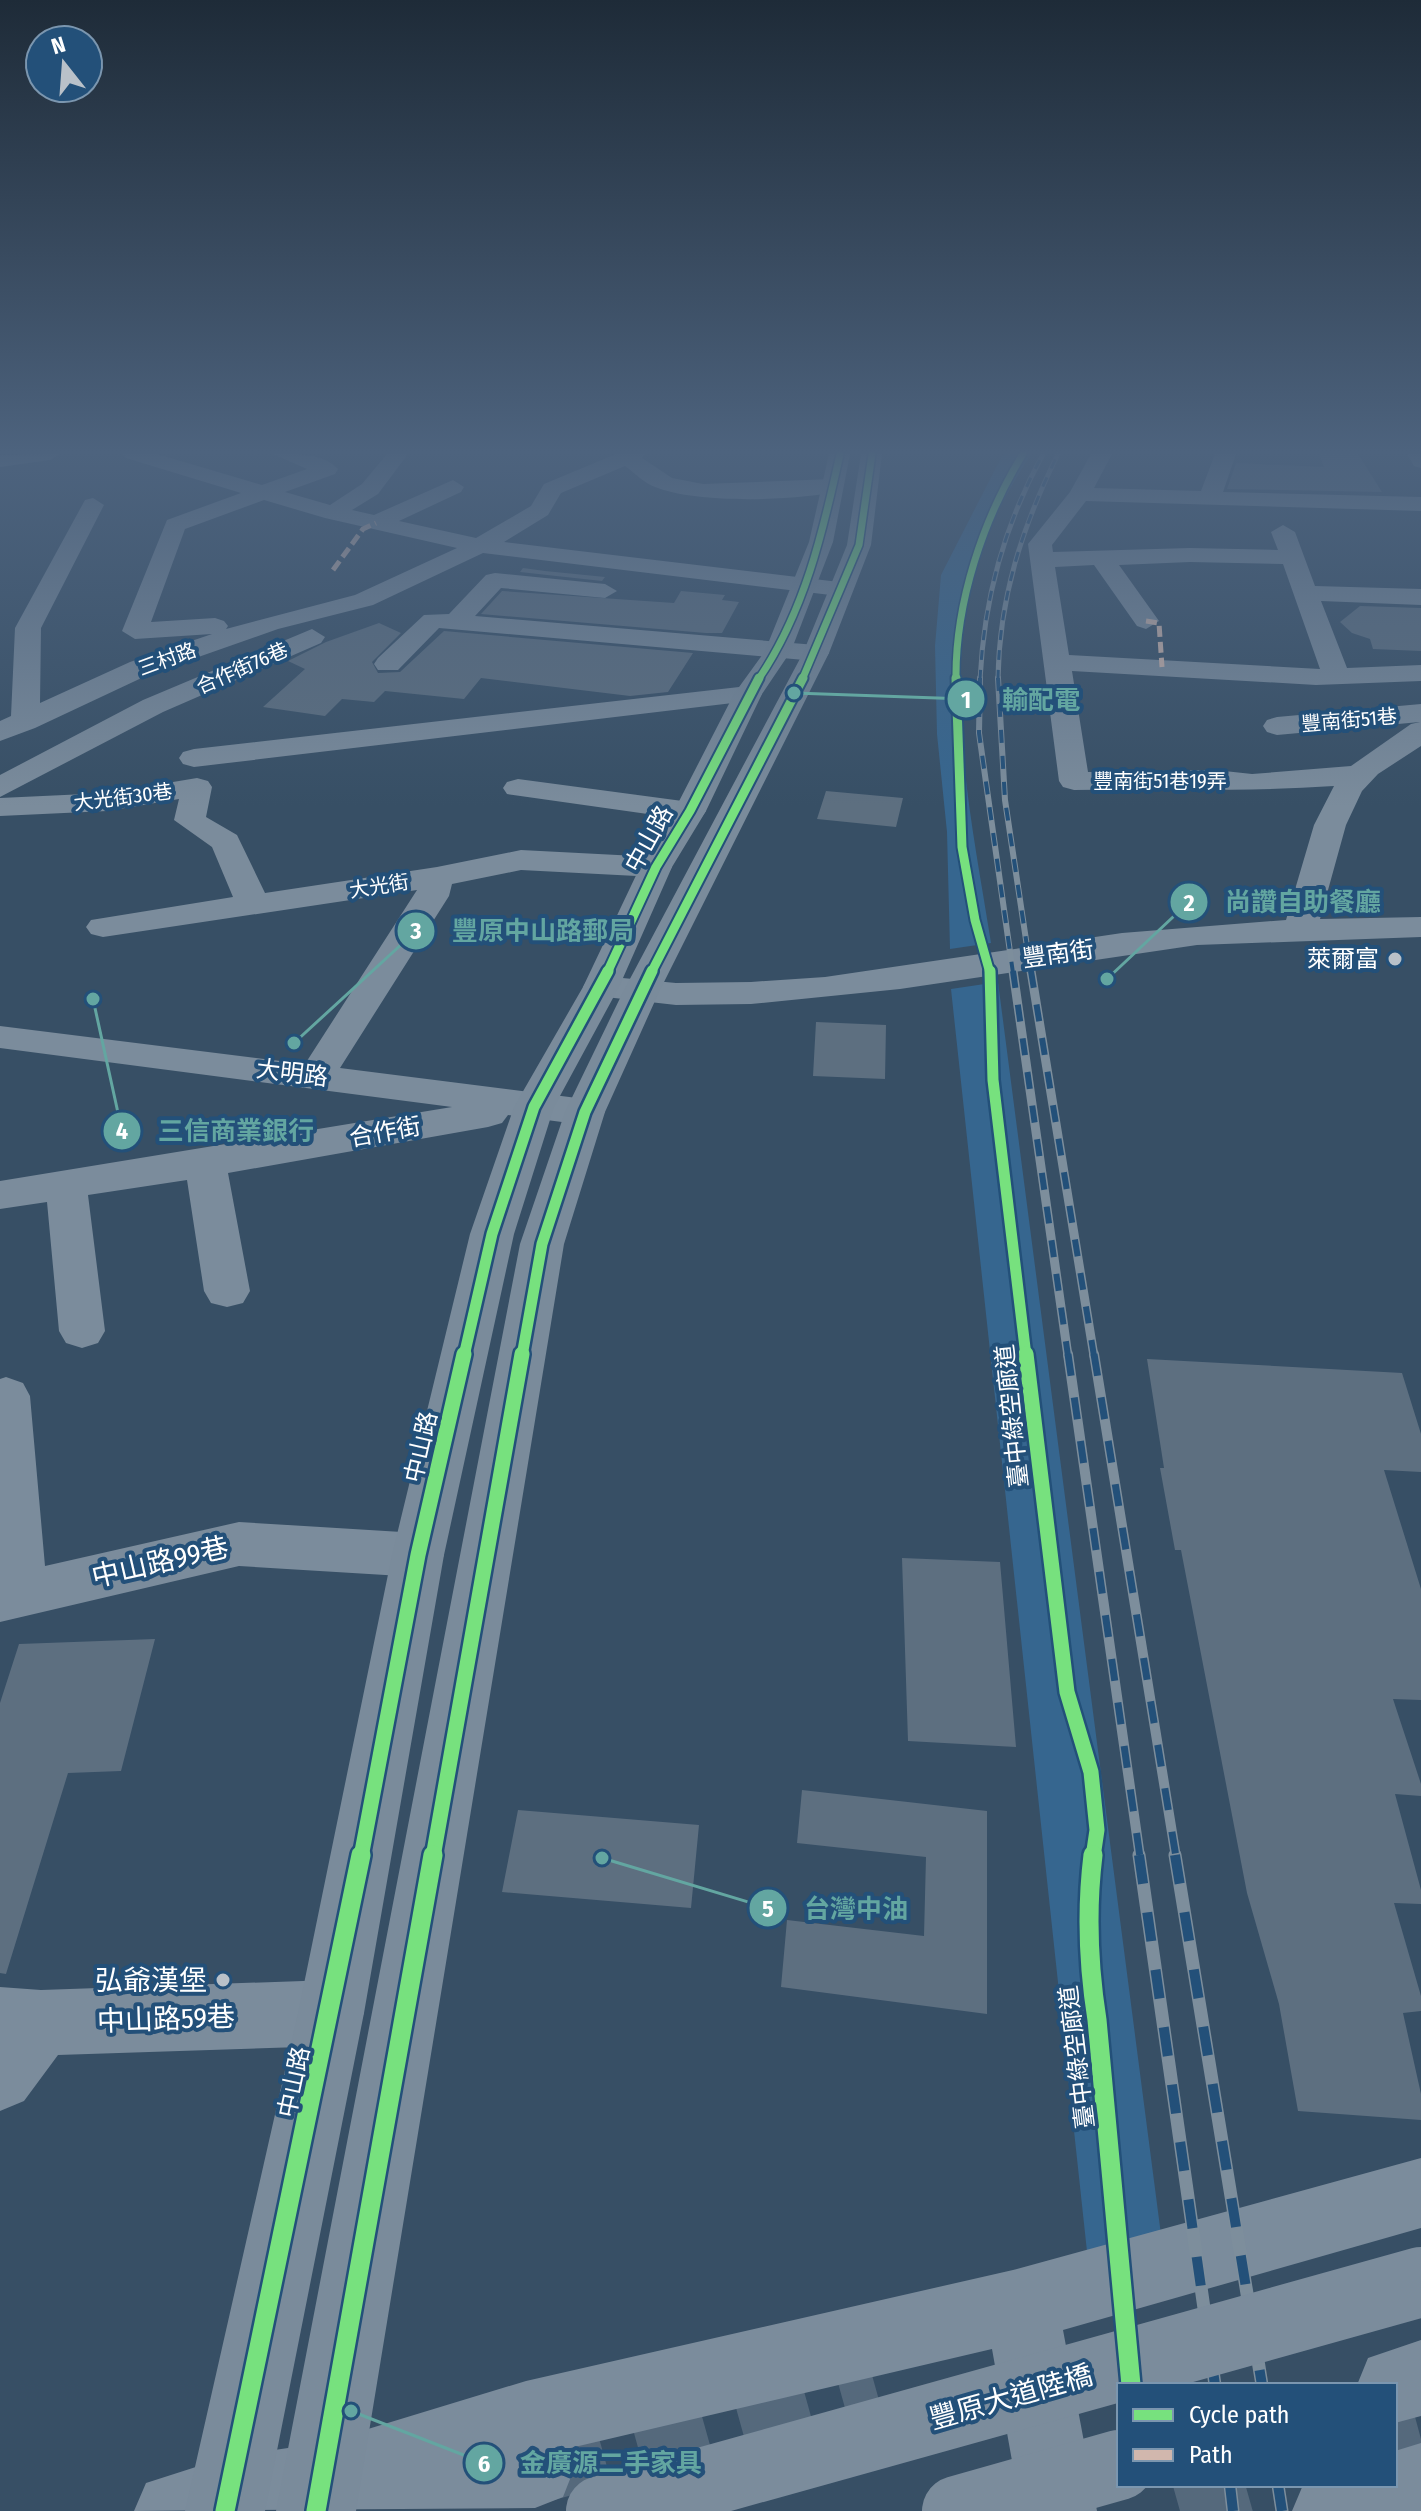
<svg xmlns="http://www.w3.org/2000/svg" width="1421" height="2511" font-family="'Fira Sans Condensed','Noto Sans TC',sans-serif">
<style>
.green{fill:#36668f}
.building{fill:#5d6f80}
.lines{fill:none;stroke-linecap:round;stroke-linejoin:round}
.minor-tunnel{stroke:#55697c;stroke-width:70;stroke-dasharray:70 35;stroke-linecap:butt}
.minor{fill:#7b8c9c;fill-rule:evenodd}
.major{fill:#7a8b9b;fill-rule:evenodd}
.rail-far4-casing{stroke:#7d8e9c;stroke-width:5}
.rail-far3-casing{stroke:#7d8e9c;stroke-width:6}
.rail-far2-casing{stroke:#7d8e9c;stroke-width:9}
.rail-far1-casing{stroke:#7d8e9c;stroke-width:10}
.rail-casing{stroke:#7d8e9c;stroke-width:13}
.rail-far4{stroke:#235079;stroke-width:3;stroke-dasharray:10;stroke-linecap:butt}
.rail-far3{stroke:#235079;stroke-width:4;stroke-dasharray:13;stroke-linecap:butt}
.rail-far2{stroke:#235079;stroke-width:6;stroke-dasharray:17;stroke-linecap:butt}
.rail-far1{stroke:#235079;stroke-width:7;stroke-dasharray:22;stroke-linecap:butt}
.rail{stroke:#235079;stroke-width:10;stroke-dasharray:29;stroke-linecap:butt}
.minor-bridge{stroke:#7b8c9c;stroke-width:70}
.quiet{stroke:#d1b7ad;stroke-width:5;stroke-dasharray:11 5;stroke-linecap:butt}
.cycleway-far4-casing{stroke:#235079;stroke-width:10}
.cycleway-far3-casing{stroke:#235079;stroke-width:13}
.cycleway-far2-casing{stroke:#235079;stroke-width:16}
.cycleway-far1-casing{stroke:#235079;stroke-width:20}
.cycleway-casing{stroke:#235079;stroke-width:24}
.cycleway-far4{stroke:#77e17e;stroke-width:7}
.cycleway-far3{stroke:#77e17e;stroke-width:9}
.cycleway-far2{stroke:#77e17e;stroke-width:11}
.cycleway-far1{stroke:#77e17e;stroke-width:15}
.cycleway{stroke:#77e17e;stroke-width:19}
.poi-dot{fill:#b9c1c9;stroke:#235079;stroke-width:3}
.labels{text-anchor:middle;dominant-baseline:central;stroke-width:8;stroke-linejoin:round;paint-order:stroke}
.far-street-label{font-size:20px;fill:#fff;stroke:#235079}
.street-label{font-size:24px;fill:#fff;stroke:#235079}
.poi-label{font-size:24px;fill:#fff;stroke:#235079;text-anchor:end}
.near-street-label{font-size:28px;fill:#fff;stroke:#235079}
.near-poi-label{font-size:28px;fill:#fff;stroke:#235079;text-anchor:end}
.leader{fill:none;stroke:#63a6a1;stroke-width:3}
.callout-dot{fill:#63a6a1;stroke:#235079;stroke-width:3}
.mark-label{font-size:24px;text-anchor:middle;font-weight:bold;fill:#fff}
.callout-label{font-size:26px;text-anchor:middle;font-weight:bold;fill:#63a6a1;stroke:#235079;stroke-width:8;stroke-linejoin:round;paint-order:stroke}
</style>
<rect width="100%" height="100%" fill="#374f65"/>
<path class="green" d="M1003 454H1031C1009 489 986 528 975 569 942 690 972 822 991 943L950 949 947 832 937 734 935 646 941 575Z
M998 982 1163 2250 1089 2270 951 989Z"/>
<path class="building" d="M1319 454H1358L1382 492 1227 489 1236 463 1324 467Z
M523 568 545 571 605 577 602 581 520 572Z
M502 591 674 603 681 591 725 595 722 600 739 602 722 633H706L481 614Z
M1360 606 1421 608V651L1373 649 1370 639 1352 633 1340 622Z
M379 623 401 633 372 662 378 673 400 672 444 631 693 653 668 692 630 696 481 678 464 699 385 691 374 702 342 699 325 716 263 707 305 669 288 661 326 642Z
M826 791 903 798 896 827 817 819Z
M816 1022 886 1025 885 1079 813 1076Z
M1147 1359 1402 1373 1421 1434V1472L1384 1470 1421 1589V1700L1393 1699 1421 1784V1796L1395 1794 1421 1890V1904L1394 1903 1421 1996V2011L1403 2013 1421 2094V2120L1298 2111 1279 2004 1247 1893 1181 1550H1175L1160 1468H1164Z
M902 1558 1000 1562 1016 1747 908 1741Z
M155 1639 121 1771 68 1773 6 1974 0 1973V1703L19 1644Z
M802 1790 987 1811V2014L781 1987 787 1920 924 1936 926 1857 797 1843Z
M518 1810 699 1825 691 1908 502 1892Z"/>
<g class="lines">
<path class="minor-tunnel" d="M1395 2446 1421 2439
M535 2469 872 2375
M1180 2511 1272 2485"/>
<path class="minor" d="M60 454 50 460 0 467V455Z
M123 454H157L262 485 307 469 273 454C293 454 323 452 338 469L335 474 285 492 330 505 362 484 387 454H408L378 494 352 510 374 515 453 480 464 487 461 492 399 521 476 538 531 506 544 484 616 454H645L642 458 672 478 703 484 832 479 843 486 840 491C796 501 697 504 655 487 644 483 635 473 625 466L561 493 548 515 504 542 839 582 851 589 839 596 483 553 373 605 278 629 150 674 35 728 0 741V721L11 716 15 628 85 500 93 498 104 505 41 628 40 703 130 662 212 634 135 639 122 631 167 520 241 493 126 458ZM264 500 325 518 457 548 355 595 226 629 228 626 224 621 215 618 151 622 185 529Z
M1091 454H1112L1094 488 1201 491 1215 454H1236L1223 492 1421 497V511L1086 501 1052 545 1053 552 1190 548 1278 550 1271 532 1283 525 1295 532 1315 586 1421 589V605L1321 601 1347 668 1421 665V681L1316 685 1072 671 1088 772 1215 770 1252 774 1351 766 1411 724 1420 722 1277 735 1267 732 1263 726 1267 720 1277 717 1421 704V746L1378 774 1362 791 1346 825 1320 919 1421 917V937L1197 945 900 989 751 1004 676 1005 588 995 583 987 588 979 601 976 676 983 751 982 825 977 1122 933 1286 920 1314 825 1334 786C1247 792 1161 789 1074 790L1063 787 1059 781 1028 544 1070 492ZM1190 562 1283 564 1320 669 1069 655 1055 567 1094 565 1137 626 1146 629 1159 621 1119 565Z
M1407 454H1421V468L1414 466Z
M495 573 605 584 617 591 605 598 501 588 475 616 816 645 825 647 829 653 825 659 816 661 439 628 398 670H378L374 664 378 658 424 615 449 614 486 575Z
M312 629 325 637 321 643 163 712 0 797V775L143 700Z
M748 686 758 688 762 694 758 700 194 767 183 764 179 758 183 752 194 749Z
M197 778 208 781 212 787 206 817 237 835 265 893 437 867 521 850 656 857 668 860 672 867 668 874 656 877 521 870 452 884 449 896 340 1068 585 1099 599 1103 605 1112 599 1121 585 1125 508 1115 502 1123 488 1127 228 1173 250 1291 243 1303 227 1307 211 1303 204 1291 187 1180 88 1195 105 1331 98 1343 82 1348 66 1343 59 1331 47 1202 0 1209V1181L452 1107 0 1048V1026L305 1064 417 890 103 937 91 934 86 927 91 920 233 897 212 847 174 820 179 799 107 811 0 816V798L107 793Z
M518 779 690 802 701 804 706 811 701 818 690 820 507 794 503 788 507 782Z
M6 1377 23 1383 30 1396 45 1566 239 1522 418 1533 437 1539 444 1555 437 1571 418 1577 239 1566 0 1622V1379Z
M331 1980 354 1990 364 2013 354 2036 331 2046 58 2055 24 2101 0 2111V1987L41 1990Z
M1421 2158V2228L1063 2330 1097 2511H1021L992 2349 566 2449 574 2469 563 2497 535 2508 134 2511 146 2483 227 2457 322 2443 526 2381 1013 2270Z
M1421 2340V2416L1395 2423V2385H1357L1368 2358Z
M1421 2443V2511H1292L1303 2485H1395V2451Z"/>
<path class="major" d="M829 454H850L833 542 791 651 762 694 706 811 672 867 619 987 554 1107 514 1234 444 1555 364 2013 265 2511H185L298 2013 392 1555 470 1234 514 1107 583 987 640 867 674 811 734 694 765 651 809 542Z
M861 454H882L871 545 829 653 659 992 605 1112 564 1244 356 2511H276L520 1244 565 1112 623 992 803 653 847 545Z"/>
<defs>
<path id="rail-far4" d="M980 680C984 598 1004 526 1043 454
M998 680C999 598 1022 527 1058 454"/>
<path id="rail-far3" d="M980 678 979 733 1013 973
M998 678 1005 800 1031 973"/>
<path id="rail-far2" d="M1013 971 1068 1356
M1031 971 1094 1356"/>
<path id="rail-far1" d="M1068 1354 1140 1857
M1094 1354 1176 1857"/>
<path id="rail" d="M1139 1855 1215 2385
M1175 1855 1262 2385
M1230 2485 1233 2511
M1278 2485 1282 2511"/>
</defs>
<use href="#rail-far4" class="rail-far4-casing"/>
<use href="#rail-far3" class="rail-far3-casing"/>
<use href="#rail-far2" class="rail-far2-casing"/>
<use href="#rail-far1" class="rail-far1-casing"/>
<use href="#rail" class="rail-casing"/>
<use href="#rail-far4" class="rail-far4"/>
<use href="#rail-far3" class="rail-far3"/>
<use href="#rail-far2" class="rail-far2"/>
<use href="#rail-far1" class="rail-far1"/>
<use href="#rail" class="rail"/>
<path class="minor-bridge" d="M601 2511 1421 2282
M957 2511 1119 2465"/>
<path class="quiet" d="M333 570 363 529 376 523
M1146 621 1159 623 1162 667"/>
<defs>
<path id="cycleway-far4" d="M758 680C804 613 823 532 840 454
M802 680 859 545 872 454
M956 680C955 603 983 519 1023 454"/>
<path id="cycleway-far3" d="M956 678 962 847 975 920 990 973
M607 973 656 867 690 811 759 678
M651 973 803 678"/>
<path id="cycleway-far2" d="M990 971 993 1080 1026 1356
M464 1356 492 1234 534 1107 608 971
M522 1356 542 1244 585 1112 652 971"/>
<path id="cycleway-far1" d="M1026 1354 1067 1692 1091 1772 1097 1830 1093 1857
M361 1857 418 1555 464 1354
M433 1857 522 1354"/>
<path id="cycleway" d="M1093 1855C1086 1912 1088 1963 1097 2020L1131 2385
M225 2511 361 1855
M316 2511 433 1855"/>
</defs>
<use href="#cycleway-far4" class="cycleway-far4-casing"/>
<use href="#cycleway-far3" class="cycleway-far3-casing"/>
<use href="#cycleway-far2" class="cycleway-far2-casing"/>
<use href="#cycleway-far1" class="cycleway-far1-casing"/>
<use href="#cycleway" class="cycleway-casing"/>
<use href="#cycleway-far4" class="cycleway-far4"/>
<use href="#cycleway-far3" class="cycleway-far3"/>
<use href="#cycleway-far2" class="cycleway-far2"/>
<use href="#cycleway-far1" class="cycleway-far1"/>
<use href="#cycleway" class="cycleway"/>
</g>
<linearGradient id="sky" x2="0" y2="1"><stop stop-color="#1e2b38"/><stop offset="0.56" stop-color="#4d637e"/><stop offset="1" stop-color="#4d637e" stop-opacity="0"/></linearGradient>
<rect width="1421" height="806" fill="url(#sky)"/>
<g class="poi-dot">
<circle cx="1395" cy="959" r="8"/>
<circle cx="223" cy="1980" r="8"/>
</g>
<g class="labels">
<g class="far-street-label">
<text transform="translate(167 659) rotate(-20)">三村路</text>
<text transform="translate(242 668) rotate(-24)">合作街76巷</text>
<text transform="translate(1349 720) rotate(-5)">豐南街51巷</text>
<text x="1160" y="781">豐南街51巷19弄</text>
<text transform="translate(123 797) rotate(-7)">大光街30巷</text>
<text transform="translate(379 886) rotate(-9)">大光街</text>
</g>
<g class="street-label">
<text transform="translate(649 839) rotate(-61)">中山路</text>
<text transform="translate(1058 954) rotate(-8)">豐南街</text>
<text transform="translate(292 1073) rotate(7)">大明路</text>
<text transform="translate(385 1132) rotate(-10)">合作街</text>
<text transform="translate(1012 1416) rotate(-96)">臺中綠空廊道</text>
<text transform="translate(421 1447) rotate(-77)">中山路</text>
<text transform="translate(1077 2057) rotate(-97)">臺中綠空廊道</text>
<text transform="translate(294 2082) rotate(-78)">中山路</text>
</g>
<g class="poi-label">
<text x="1379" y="959">萊爾富</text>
</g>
<g class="near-street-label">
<text transform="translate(160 1562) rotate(-13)">中山路99巷</text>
<text transform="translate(166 2019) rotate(-2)">中山路59巷</text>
<text transform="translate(1011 2397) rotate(-16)">豐原大道陸橋</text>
</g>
<g class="near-poi-label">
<text x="207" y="1980">弘爺漢堡</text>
</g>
</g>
<path class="leader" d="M794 693L966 699M1107 979L1189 902M294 1043L416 931M93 999L122 1131M602 1858L768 1908M351 2411L484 2463"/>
<g class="callout-dot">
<circle cx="794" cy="693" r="8"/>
<circle cx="1107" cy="979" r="8"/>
<circle cx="294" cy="1043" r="8"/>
<circle cx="93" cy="999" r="8"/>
<circle cx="602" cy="1858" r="8"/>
<circle cx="351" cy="2411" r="8"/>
<circle cx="966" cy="699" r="20"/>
<circle cx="1189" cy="902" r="20"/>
<circle cx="416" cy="931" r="20"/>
<circle cx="122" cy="1131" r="20"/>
<circle cx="768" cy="1908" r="20"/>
<circle cx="484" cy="2463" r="20"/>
</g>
<g class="mark-label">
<text x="966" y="708">1</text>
<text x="1189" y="911">2</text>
<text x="416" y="939">3</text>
<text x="122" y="1139">4</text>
<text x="768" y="1917">5</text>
<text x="484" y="2472">6</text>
</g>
<g class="callout-label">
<text x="1041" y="709">輸配電</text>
<text x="1303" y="911">尚讚自助餐廳</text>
<text x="543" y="940">豐原中山路郵局</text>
<text x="236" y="1140">三信商業銀行</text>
<text x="856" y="1918">台灣中油</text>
<text x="611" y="2472">金廣源二手家具</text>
</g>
<rect x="1117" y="2383" width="280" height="104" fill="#235079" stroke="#7b96af" stroke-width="2"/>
<rect x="1133" y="2409" width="40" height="12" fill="#77e17e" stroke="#7b96af" stroke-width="2"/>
<text x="1189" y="2423" font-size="24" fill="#ffffff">Cycle path</text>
<rect x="1133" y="2449" width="40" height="12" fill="#d1b7ad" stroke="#7b96af" stroke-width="2"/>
<text x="1189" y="2463" font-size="24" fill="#ffffff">Path</text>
<g transform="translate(64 64) rotate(343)"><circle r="38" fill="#235079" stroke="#7b96af" stroke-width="2"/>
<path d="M0-6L14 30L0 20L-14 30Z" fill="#b9c1c9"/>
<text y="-12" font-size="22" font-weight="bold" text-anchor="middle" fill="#ffffff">N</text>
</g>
</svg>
